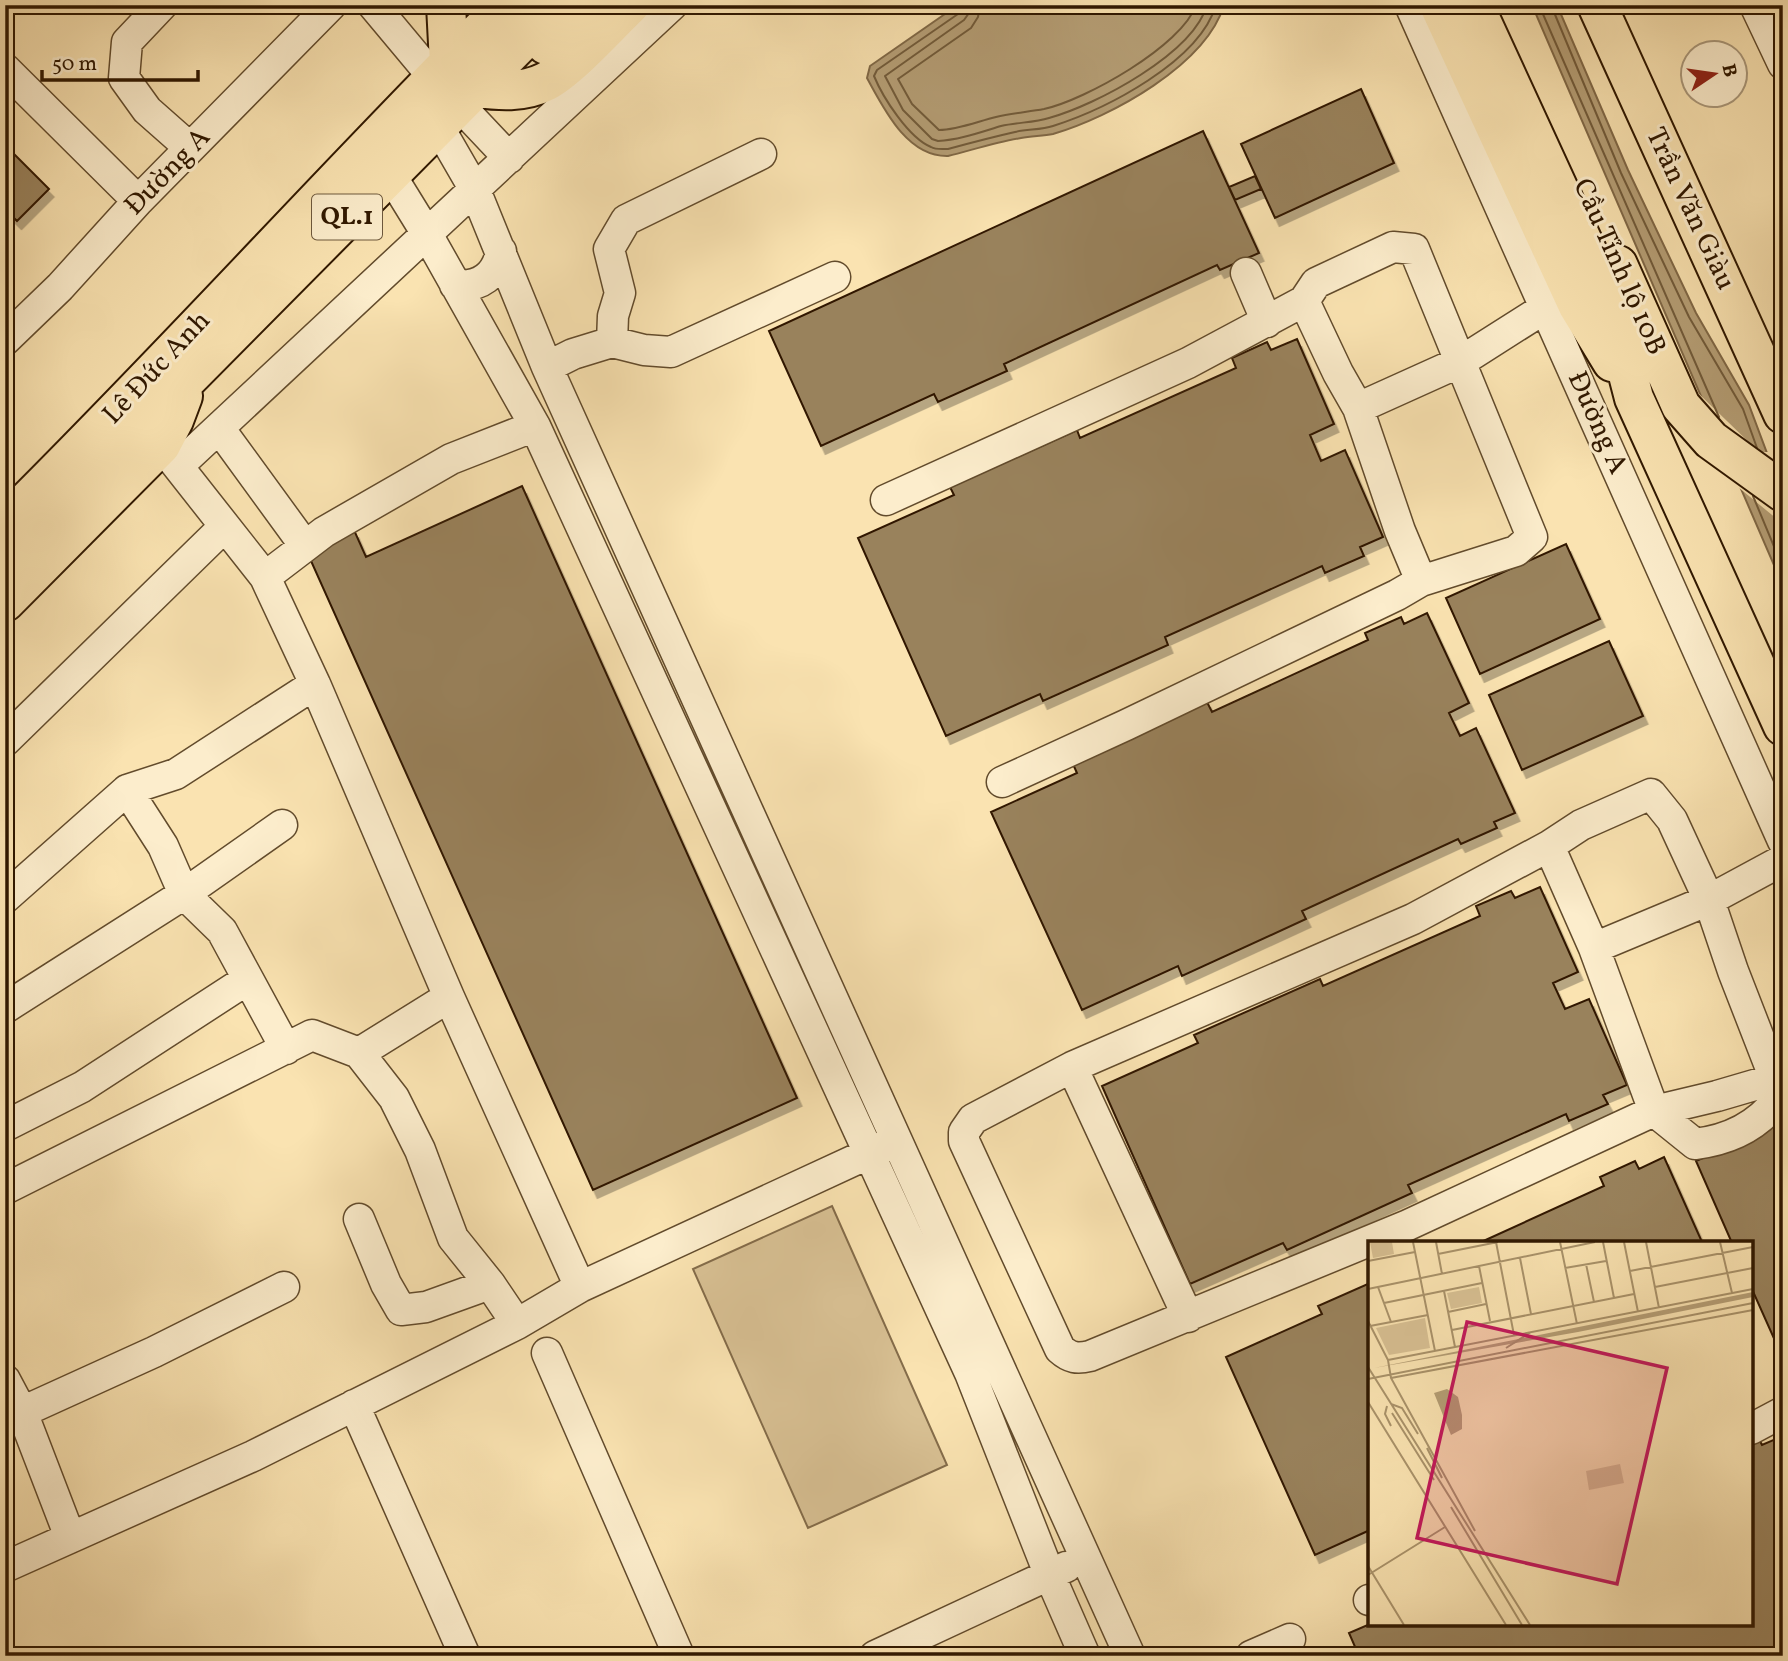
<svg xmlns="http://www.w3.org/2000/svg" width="1788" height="1661" font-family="Vollkorn,serif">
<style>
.green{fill:#d8c093;stroke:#846c4a;stroke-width:2}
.water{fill:#b59e75;stroke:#806846;stroke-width:2}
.pier{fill:#fae3b1}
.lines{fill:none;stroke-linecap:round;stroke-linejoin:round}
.shore{stroke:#725b3a;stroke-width:2}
.building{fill:#99825c;stroke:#301800;stroke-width:2;filter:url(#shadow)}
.minor-casing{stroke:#624b2c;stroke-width:33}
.major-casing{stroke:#301800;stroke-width:42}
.highway-casing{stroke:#301800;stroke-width:42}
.minor{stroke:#fcedcc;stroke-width:30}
.major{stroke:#fae3b1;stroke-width:38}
.highway{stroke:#fae3b1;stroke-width:38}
.labels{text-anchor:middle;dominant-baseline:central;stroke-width:6;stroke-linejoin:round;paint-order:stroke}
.shield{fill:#fcedcc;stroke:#6d583d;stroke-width:2}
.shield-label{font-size:26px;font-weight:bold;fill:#301800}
.street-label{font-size:28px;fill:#301800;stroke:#fcedcc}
.inset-road{fill:none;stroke:#a9926a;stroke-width:2}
.view{fill:#c2185b;fill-opacity:0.15;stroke:#c2185b;stroke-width:3.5}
.inset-edge{fill:none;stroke:#301800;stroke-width:3.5}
</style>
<defs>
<filter id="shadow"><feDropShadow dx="4.5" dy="8" stdDeviation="0" flood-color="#0004"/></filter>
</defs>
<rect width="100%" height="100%" fill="#fae3b1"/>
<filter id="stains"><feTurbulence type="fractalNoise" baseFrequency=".00286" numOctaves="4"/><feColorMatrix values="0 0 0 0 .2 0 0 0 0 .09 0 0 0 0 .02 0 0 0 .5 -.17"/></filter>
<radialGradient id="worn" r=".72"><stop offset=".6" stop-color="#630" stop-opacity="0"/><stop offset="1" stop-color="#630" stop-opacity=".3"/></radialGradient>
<path class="green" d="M832 1206 947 1465 808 1528 693 1269Z"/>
<path class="water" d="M958 5H1224C1206 65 1111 117 1053 134 1043 136 1032 136 1021 138 997 142 972 150 948 156 907 157 884 109 867 78L870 66Z
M1532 5H1557L1628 170 1696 313 1749 405 1783 496V586Z"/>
<path class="pier" d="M1696 391 1759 452H1770L1783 486V524L1738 487Z"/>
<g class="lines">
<path class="shore" d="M961 5 958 14 877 70 874 76C883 98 909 138 931 147 936 150 942 149 948 149 970 143 993 137 1015 132 1028 129 1041 130 1053 126 1106 109 1199 62 1216 5
M970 5 969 13 964 20 885 76 903 110 932 139 938 141C959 140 981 132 1001 126 1017 122 1034 123 1049 118 1096 105 1193 54 1207 5
M980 5 978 17 971 28 898 79 912 104 939 130C957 130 979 121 996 117 1012 113 1028 112 1044 109 1085 100 1182 46 1196 5
M1539 5 1719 417
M1551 5 1621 173 1689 317 1743 409 1757 448
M1753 496 1783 568"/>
</g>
<path class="building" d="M1361 89 1394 163 1275 218 1241 144Z
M1203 131 1259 253 1220 270 1217 265 1004 364 1007 371 938 402 934 394 821 446 769 331Z
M5 145 49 189 17 221 5 209Z
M1255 176 1261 189 1235 200 1229 187Z
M1297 339 1334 424 1310 435 1321 461 1345 450 1383 537 1360 547 1364 556 1325 573 1322 566 1165 637 1168 645 1043 701 1040 694 946 736 858 538 954 495 950 487 1077 430 1080 438 1236 368 1232 358 1267 342 1271 350Z
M522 486 797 1098 593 1190 307 552 354 530 366 557Z
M1566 544 1600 619 1480 674 1446 598Z
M1427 613 1469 703 1449 713 1460 736 1476 728 1515 813 1494 822 1497 828 1461 844 1458 839 1302 911 1306 919 1182 976 1178 966 1082 1010 991 812 1077 773 1072 762 1206 700 1212 712 1368 640 1365 633 1401 617 1404 624Z
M1609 641 1643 716 1522 770 1489 695Z
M1540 887 1578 972 1553 983 1565 1009 1589 999 1627 1085 1603 1095 1608 1104 1569 1121 1566 1114 1408 1185 1412 1193 1287 1250 1283 1243 1190 1284 1102 1086 1198 1043 1194 1035 1320 979 1323 986 1480 916 1476 906 1511 891 1515 898Z
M1783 1122V1340L1776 1343 1751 1287V1243H1732L1696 1161Z
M1664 1157 1702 1242 1479 1243 1604 1186 1600 1177 1635 1161 1639 1169Z
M1370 1283V1530L1315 1555 1226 1357 1322 1314 1318 1306Z
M1783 1436V1656H1359L1349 1633 1370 1624H1751V1440L1758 1437 1762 1445Z"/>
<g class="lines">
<defs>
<path id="minor" d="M162 5 127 42 124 78 147 110 190 148
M373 5 434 78
M1410 5 1783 841
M1755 5 1783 64
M5 69 138 201
M459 105 509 158
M438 126 475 190 547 367 1130 1656
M390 174 427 234 535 426 970 1373 1050 1576 1085 1656
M1246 273 1267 322
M455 285C480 288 497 275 501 251
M1304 301 1338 373 1358 408 1400 531 1421 581
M5 340 60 287 138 201 331 5
M612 342 613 316 620 293 609 249 626 220 761 154
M547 367 573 354 612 342 644 350 671 352 835 277
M1358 408 1460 362 1545 308
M219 428 305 546
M161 445 265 577 315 684 449 997 580 1287
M178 466 672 5
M886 500 1188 363 1304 301 1316 283 1393 247 1414 249 1532 537 1516 551 1421 581 1397 595 1126 725 1002 782
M265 577 324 532 451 459 535 426
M5 741 224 527
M127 790 163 846 184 894 282 825
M1549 846 1581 825 1651 794 1672 820 1709 900 1733 971 1775 1079 1778 1099C1757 1127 1729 1140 1695 1144L1654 1111 1594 948
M5 898 127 790 176 774 315 684
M5 1008 184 894 222 931 286 1049
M359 1053 449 997
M1072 1067 1188 1317
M1775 1079 1717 1096 1654 1111 1408 1225 1090 1356C1077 1359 1070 1358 1060 1349L964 1141V1132L973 1119 1072 1067 1413 919 1549 846 1594 948 1709 900 1783 860
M5 1126 82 1087 248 979
M5 1189 312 1035 359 1053 394 1098 420 1150 453 1238 490 1284
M359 1219 386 1284 401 1310 426 1307 490 1284 517 1324
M547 1353 679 1656
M5 1380 22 1412 70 1537
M354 1405 465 1656
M22 1412 154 1352 284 1287
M1751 1429 1783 1412
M5 1567 253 1456 517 1324 580 1287 885 1146
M1369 1600H1370
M875 1656 1066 1567
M1251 1656 1290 1639"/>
<path id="major" d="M1439 5 1578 306 1612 362
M1474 5 1607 294 1634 398 1783 726
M1597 5 1783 414
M1618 265 1681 406 1711 440 1783 492"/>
<path id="highway" d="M446 5 449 63
M546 45 554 40 590 5
M475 88C499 91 523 93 545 82 569 70 609 25 630 5
M5 523C176 354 336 175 506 5
M5 563 558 5
M5 602 161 445 174 420 183 396"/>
</defs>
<use href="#minor" class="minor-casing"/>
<use href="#major" class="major-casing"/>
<use href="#highway" class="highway-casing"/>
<use href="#minor" class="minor"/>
<use href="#major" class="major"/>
<use href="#highway" class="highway"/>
</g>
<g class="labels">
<rect class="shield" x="312" y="194.5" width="70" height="45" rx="5"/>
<g class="shield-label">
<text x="347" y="217">QL.1</text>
</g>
<g class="street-label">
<text transform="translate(168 172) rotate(-46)">Đường A</text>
<text transform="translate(1690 209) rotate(65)">Trần Văn Giàu</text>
<text transform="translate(1619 267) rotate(66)">Cầu Tỉnh lộ 10B</text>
<text transform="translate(157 368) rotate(-47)">Lê Đức Anh</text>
<text transform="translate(1597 423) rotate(66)">Đường A</text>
</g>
</g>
<g transform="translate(1368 1241)">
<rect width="385" height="385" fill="#fae3b1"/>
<path d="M2 1H24L26 13 5 17ZM111 46 114 62 83 68 79 52ZM57 77 62 107 21 114 8 87ZM252 223 256 242 221 249 218 230Z" fill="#d8c093"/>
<path d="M385 51V56L210 91 6 127ZM79 148 90 156 94 174V188L83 194 66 152Z" fill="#b59e75"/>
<path class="inset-road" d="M45 1 67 110M68 1 74 33M128 1 146 94M192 1 209 83M235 1 246 57M256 1 270 71M278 1 291 67M352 1 364 52M70 13 130 1M152 17 163 73M0 20 47 11M218 23 226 61M111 25 122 80M197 27 238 20M262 30 385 6M10 46 23 81M287 46 385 27M0 48 227 1M76 50 87 106M16 62 114 42M80 71 118 63M0 80 20 119 23 137 107 290M2 85 60 74M84 89 266 53M138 107 163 91M20 119 385 48M0 126 162 384M23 137 385 69M0 138 385 62M0 161 138 384M23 163 34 167 50 193M19 165 17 173 23 185M24 172 66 239M59 207 74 237M83 266 154 384M0 325 36 384M0 334 77 286"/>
<path class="view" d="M99 81 299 127 249 343 49 297Z"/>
<rect width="385" height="385" class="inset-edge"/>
</g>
<rect width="1788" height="1661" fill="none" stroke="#fae3b1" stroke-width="28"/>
<rect x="7" y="7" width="1774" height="1647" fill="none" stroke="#301800" stroke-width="3.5"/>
<rect x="14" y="14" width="1760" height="1633" fill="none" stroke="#301800" stroke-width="2"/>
<g transform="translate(1714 74) rotate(77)"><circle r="33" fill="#fcedcc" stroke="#aa987a" stroke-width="2"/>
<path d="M0-5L12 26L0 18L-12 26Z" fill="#8f2418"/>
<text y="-10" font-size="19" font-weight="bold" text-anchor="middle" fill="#301800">B</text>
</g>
<path d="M42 70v10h156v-10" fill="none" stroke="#301800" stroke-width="3.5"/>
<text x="52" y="70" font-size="21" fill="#301800" stroke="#fcedcc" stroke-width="5" paint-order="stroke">50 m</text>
<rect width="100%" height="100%" filter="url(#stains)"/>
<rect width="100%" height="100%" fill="url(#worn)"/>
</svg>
